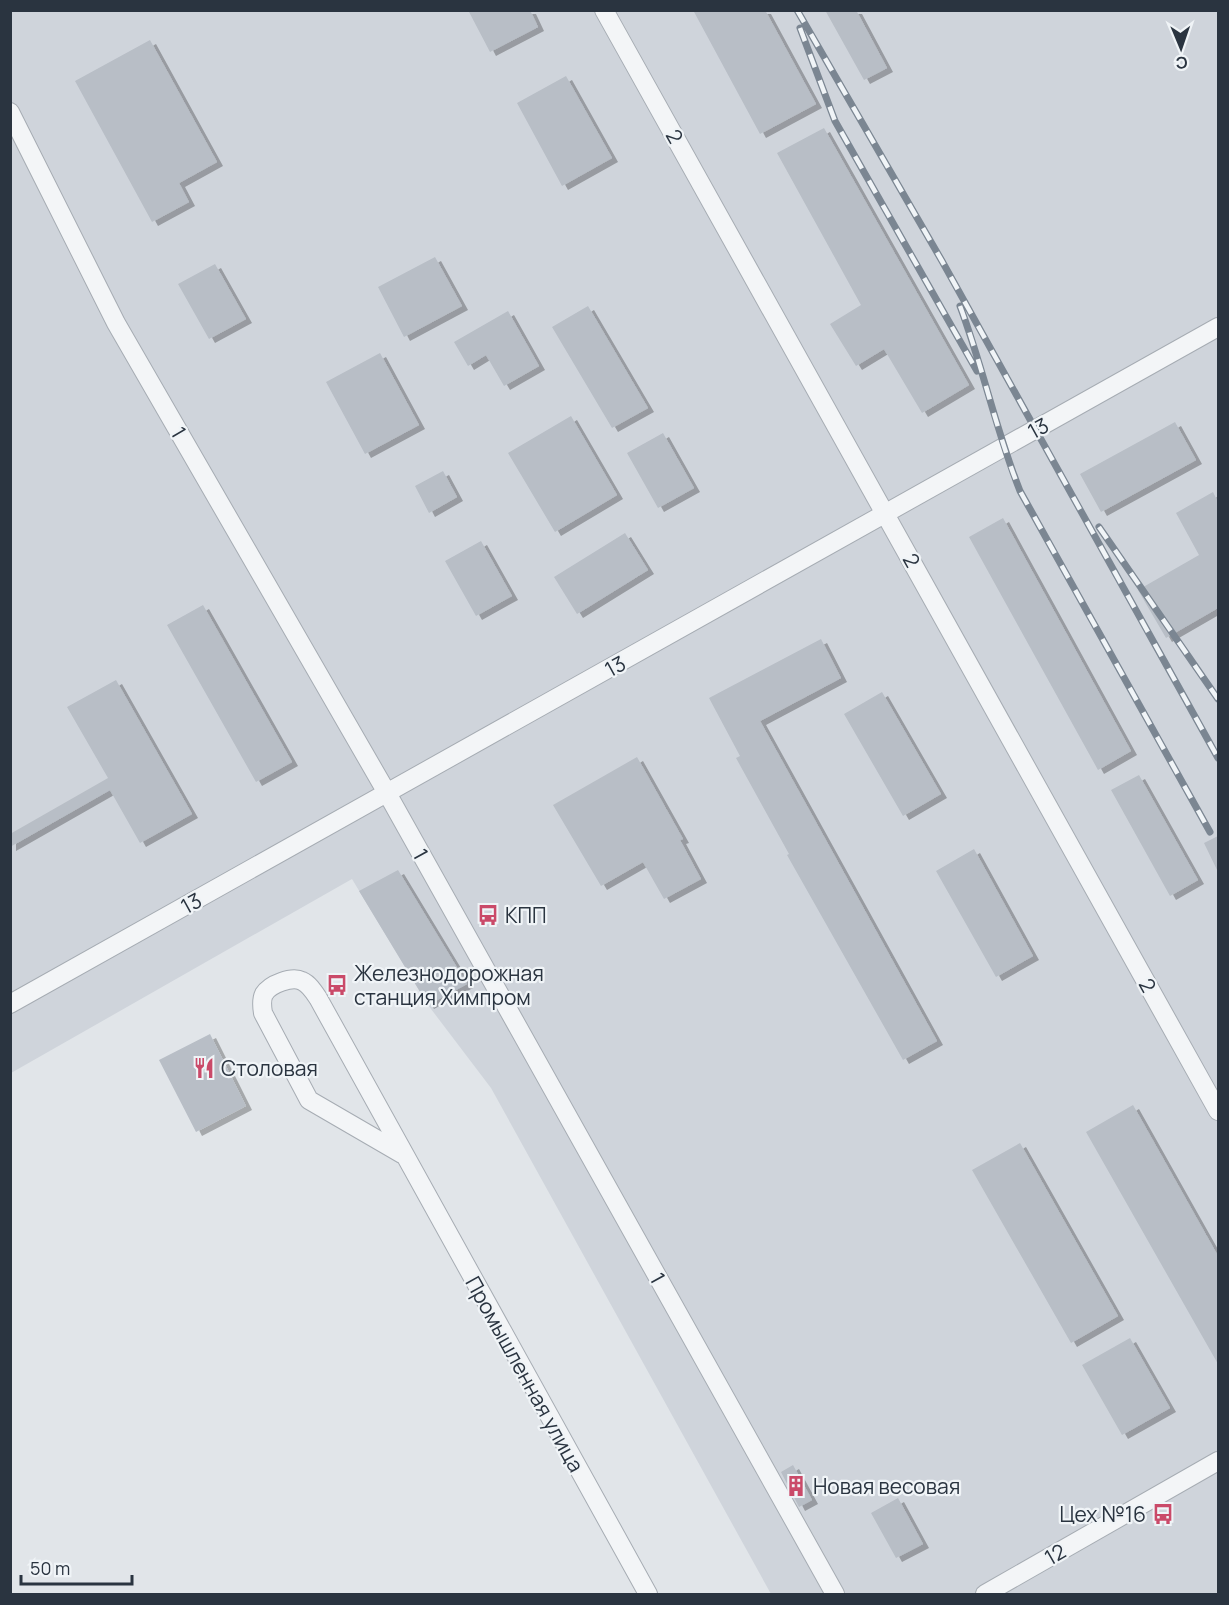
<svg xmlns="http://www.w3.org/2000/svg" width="1229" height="1605" font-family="Manrope,sans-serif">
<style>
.built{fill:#cfd4db}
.building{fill:#b8bec6;filter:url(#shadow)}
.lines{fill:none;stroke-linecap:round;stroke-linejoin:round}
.street-casing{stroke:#a6acb3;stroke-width:20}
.street{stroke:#f3f5f7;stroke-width:18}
.rail-casing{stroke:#7b8692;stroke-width:7}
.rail{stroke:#f0f4f7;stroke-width:4.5;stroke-dasharray:14;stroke-linecap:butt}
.labels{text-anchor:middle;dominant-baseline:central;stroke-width:4.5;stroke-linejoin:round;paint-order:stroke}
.street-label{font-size:21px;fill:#2a3440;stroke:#f0f4f7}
.poi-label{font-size:21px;fill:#2a3440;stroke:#f0f4f7;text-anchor:start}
</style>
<defs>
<filter id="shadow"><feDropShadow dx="6" dy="4" stdDeviation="0" flood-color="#0004"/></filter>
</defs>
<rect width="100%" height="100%" fill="#e1e5e9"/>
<path class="built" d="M11 11H1218V1594H771L491 1088 428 1005 352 879 11 1073Z"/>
<path class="building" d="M468 10H530L538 27 490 52Z
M693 10H765L816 104 760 134Z
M825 10H856L887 68 864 80Z
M150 40 217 162 179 183 189 202 152 222 75 81Z
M566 76 612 158 562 186 517 103Z
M824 128 969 385 922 413 884 349 856 366 830 324 861 305 777 153Z
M435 257 462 306 404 337 378 287Z
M215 264 246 319 209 339 178 284Z
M588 306 648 408 612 428 552 327Z
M508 311 539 366 504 386 486 355 468 366 454 342Z
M380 353 419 425 365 454 326 382Z
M571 416 617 495 555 532 508 453Z
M1175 422 1196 460 1101 512 1080 474Z
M663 433 694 488 658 508 627 453Z
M443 471 457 497 429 513 415 486Z
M1213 492 1218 502V608L1166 638 1138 590 1199 555 1176 513Z
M1003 518 1131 751 1098 770 969 537Z
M625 533 648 570 577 614 554 577Z
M481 541 512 596 476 616 445 561Z
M203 605 292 762 256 782 167 625Z
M821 639 841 678 760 721 937 1041 903 1060 787 855 789 854 736 758 740 756 709 698Z
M116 680 192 814 140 843 110 790 10 847V834L108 778 67 707Z
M882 692 941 794 903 816 844 714Z
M637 757 683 839 680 840 701 879 664 899 643 862 601 886 553 805Z
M1139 775 1198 880 1170 896 1111 790Z
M1218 836V872L1204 843Z
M974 849 1033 956 996 977 936 871Z
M398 870 467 984 428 1005 359 891Z
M210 1034 246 1106 196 1132 159 1060Z
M1133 1105 1218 1256V1364L1086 1132Z
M1020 1143 1118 1316 1071 1343 972 1170Z
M1130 1338 1170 1408 1122 1435 1082 1365Z
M793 1465 812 1500 799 1507 781 1472Z
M898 1498 923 1544 896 1558 871 1513Z"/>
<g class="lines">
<defs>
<path id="street" d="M604 10 1218 1111
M10 112 116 323 387 793 835 1594
M10 1004 1218 327
M402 1154 309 1100 263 1013C262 1007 261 1000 264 994 270 984 292 976 302 981 309 984 314 992 318 998L648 1594
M985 1594 1218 1461"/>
</defs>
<use href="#street" class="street-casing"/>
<use href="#street" class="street"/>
<defs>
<path id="rail" d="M797 10 942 261 1218 758
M800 28 835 121 977 371
M960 306C983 367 996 431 1020 491L1210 832
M1099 527 1218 699"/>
</defs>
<use href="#rail" class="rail-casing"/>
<use href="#rail" class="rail"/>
</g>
<defs>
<symbol id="bus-bare" viewBox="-9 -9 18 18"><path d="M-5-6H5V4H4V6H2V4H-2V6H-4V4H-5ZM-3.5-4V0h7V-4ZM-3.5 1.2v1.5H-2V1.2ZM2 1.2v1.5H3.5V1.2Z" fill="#ca4a69" stroke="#f0f4f7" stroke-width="2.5" paint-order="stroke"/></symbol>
<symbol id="restaurant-bare" viewBox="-9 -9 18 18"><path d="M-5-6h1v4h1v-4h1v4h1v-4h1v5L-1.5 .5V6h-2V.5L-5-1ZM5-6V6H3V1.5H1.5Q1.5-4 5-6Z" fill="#ca4a69" stroke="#f0f4f7" stroke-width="2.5" paint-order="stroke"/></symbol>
<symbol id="building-bare" viewBox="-9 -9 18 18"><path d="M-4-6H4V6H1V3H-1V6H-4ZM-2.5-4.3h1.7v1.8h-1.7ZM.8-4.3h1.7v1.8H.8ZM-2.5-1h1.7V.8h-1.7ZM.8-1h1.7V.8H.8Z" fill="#ca4a69" stroke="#f0f4f7" stroke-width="2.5" paint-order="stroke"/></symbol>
</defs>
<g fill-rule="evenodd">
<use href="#bus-bare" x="473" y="900" width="30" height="30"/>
<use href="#bus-bare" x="322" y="970" width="30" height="30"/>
<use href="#restaurant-bare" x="189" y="1053" width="30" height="30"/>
<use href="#building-bare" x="781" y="1471" width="30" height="30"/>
<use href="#bus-bare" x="1148" y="1499" width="30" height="30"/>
</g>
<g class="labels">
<g class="street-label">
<text transform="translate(675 136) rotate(61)">2</text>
<text transform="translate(1038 428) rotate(-29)">13</text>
<text transform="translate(179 432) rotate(60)">1</text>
<text transform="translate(912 560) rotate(61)">2</text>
<text transform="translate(615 666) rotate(-29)">13</text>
<text transform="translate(421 854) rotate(61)">1</text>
<text transform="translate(191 903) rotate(-29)">13</text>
<text transform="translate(1148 985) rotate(61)">2</text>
<text transform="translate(658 1278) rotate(61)">1</text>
<text transform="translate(525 1374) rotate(61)">Промышленная улица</text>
<text transform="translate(1055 1554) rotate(-30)">12</text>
</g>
<g class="poi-label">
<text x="505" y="915">КПП</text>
<text x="354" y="973">Железнодорожная<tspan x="354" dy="24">станция Химпром</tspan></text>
<text x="221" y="1068">Столовая</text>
<text x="813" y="1486">Новая весовая</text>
<text x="1146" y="1514" text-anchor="end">Цех №16</text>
</g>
</g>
<rect width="1229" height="1605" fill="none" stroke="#2a3440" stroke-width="24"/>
<g transform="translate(1181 48) rotate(178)" stroke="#f0f4f7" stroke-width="4.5" paint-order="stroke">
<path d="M0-4.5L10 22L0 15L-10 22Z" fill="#2a3440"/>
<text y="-9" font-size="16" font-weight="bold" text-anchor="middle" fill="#2a3440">С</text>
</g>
<path d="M21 1575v9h111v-9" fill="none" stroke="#2a3440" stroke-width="3"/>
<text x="30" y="1575" font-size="18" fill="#2a3440" stroke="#f0f4f7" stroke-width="4.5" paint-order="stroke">50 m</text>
</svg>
